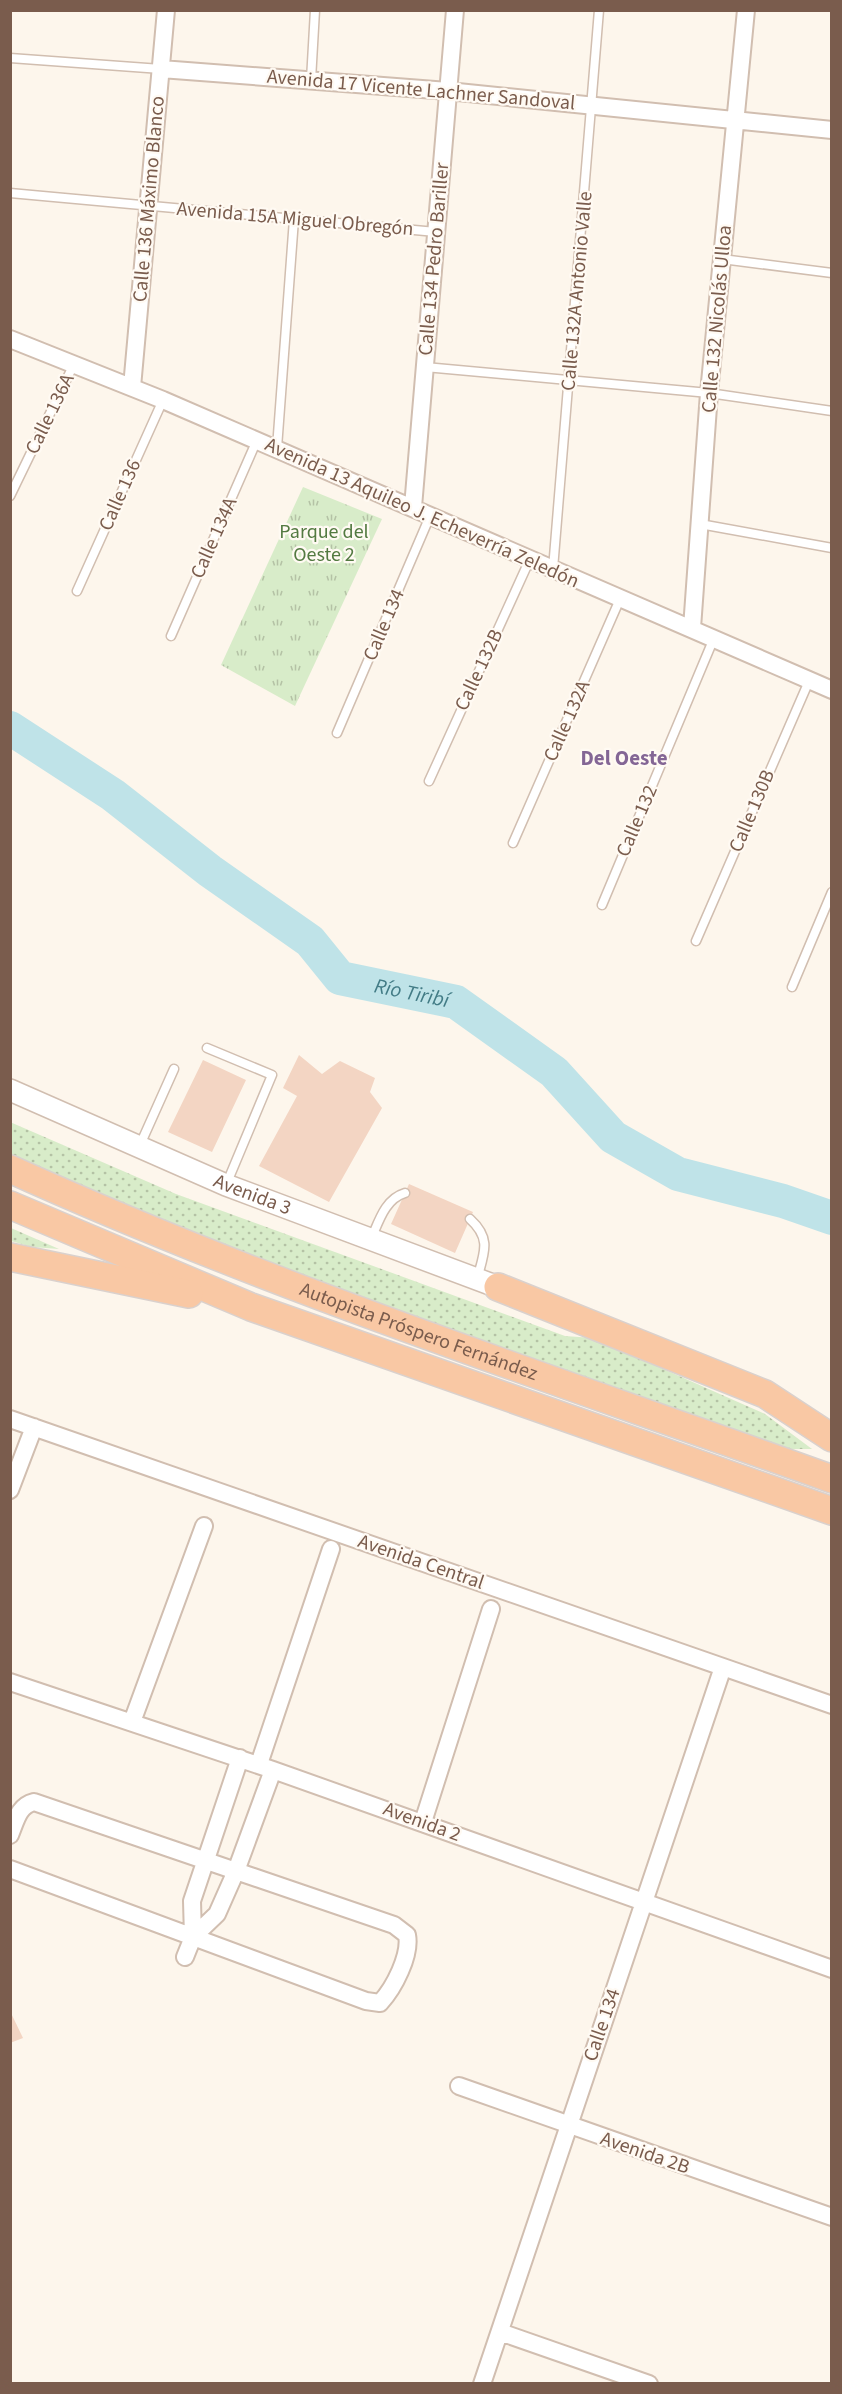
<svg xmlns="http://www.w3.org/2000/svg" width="842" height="2394" font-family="'Source Sans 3',sans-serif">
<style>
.grass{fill:url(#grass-dots)}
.park{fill:url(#park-tufts)}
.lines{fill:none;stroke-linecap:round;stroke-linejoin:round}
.river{stroke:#bfe3e8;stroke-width:34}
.building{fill:#f3d5c3}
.service-casing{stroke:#d1beb0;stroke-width:11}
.minor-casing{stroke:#d1beb0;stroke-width:20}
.tertiary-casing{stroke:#d1beb0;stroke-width:24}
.trunk-casing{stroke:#dad1cd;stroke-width:30}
.service{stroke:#fff;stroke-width:8}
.minor{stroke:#fff;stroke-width:16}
.tertiary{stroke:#fff;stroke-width:21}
.trunk{stroke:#f9c8a4;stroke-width:27}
.labels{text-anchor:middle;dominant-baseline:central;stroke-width:4.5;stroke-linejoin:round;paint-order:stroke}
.street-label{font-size:20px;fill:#7a5c4d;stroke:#fffaf3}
.park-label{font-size:20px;fill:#537a41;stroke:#fffaf3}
.neighbourhood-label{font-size:21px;font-weight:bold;fill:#846695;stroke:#fffaf3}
.water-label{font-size:21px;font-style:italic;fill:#437c86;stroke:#fffaf3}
</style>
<defs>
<pattern id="grass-dots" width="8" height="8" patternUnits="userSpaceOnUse" patternTransform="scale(1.5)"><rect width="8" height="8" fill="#d8ecc9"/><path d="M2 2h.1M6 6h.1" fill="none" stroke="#b4c2a5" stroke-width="1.8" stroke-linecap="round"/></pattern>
<pattern id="park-tufts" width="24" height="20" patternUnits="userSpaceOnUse" patternTransform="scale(1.5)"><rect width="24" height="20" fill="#d8ecc9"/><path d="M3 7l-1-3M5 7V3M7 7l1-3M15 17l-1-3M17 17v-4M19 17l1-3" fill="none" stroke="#b4c2a5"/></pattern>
</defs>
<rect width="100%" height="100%" fill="#fdf6ec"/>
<path class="grass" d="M10 1122 176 1194 565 1336 593 1338 765 1414 812 1449H780L162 1227 11 1162Z
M10 1228H11L59 1249 32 1247 11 1241Z"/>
<path class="park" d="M303 487 382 519 295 706 221 665Z"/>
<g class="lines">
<path class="river" id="s1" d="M10 728 113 795 210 871 310 941 340 978 456 1002 554 1072 613 1137 678 1174 783 1201 832 1218"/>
</g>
<path class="building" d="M299 1055 322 1074 340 1061 375 1078 370 1092 382 1108 329 1202 259 1166 297 1096 283 1088Z
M203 1060 246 1080 212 1152 168 1132Z
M409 1184 473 1212 455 1253 391 1224Z
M10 2011 23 2038 10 2043Z"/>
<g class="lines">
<defs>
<path id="service" d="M10 58 161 69
M311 80 315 10
M10 193 436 232
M722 259 832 273
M425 367 709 393 832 411
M277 448 294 219
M10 496 74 364
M700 524 832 548
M553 569 599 10
M77 591 163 400
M171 636 257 440
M337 733 430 516
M429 781 530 559
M513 843 620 599
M602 905 714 638
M696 941 809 681
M792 987 832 892
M207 1048 272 1075 226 1185
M140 1145 174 1069
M470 1219C492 1239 484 1253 477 1279
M371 1239C379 1221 385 1199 405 1193"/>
<path id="minor" d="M161 69 448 91 832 130
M10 339 163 400 832 690
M132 387 166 10
M413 507 455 10
M692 628 709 393 746 10
M10 1419 832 1705
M10 1490 34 1427
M10 1682 273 1770 832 1969
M132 1722 204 1526
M259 1764 331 1549
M423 1822 491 1609
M10 1835C16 1821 18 1806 34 1802L394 1925 407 1935C411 1955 394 1988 380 2003L366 2001 10 1869
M193 1937 217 1914 236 1871 273 1770
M185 1957 193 1937 192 1901 240 1758
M459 2086 832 2217
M500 2332 649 2384
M482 2384 723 1667"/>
<g id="tertiary">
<path id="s2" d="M10 1090 226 1185 498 1287"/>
</g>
<g id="trunk">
<path id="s3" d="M10 1169C277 1290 557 1380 832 1479"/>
<path d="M10 1205 251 1307 832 1511"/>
<path d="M10 1257 189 1294"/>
<path d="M498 1287 765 1394 832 1438"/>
</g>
</defs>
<use href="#service" class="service-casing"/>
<use href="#minor" class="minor-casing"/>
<use href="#tertiary" class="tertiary-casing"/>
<use href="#trunk" class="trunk-casing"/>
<use href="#service" class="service"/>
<use href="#minor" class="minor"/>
<use href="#tertiary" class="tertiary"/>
<use href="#trunk" class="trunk"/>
</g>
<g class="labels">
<g class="street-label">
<text transform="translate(421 90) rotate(5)">Avenida 17 Vicente Lachner Sandoval</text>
<text transform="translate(149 199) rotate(-85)">Calle 136 Máximo Blanco</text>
<text transform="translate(295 219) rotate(5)">Avenida 15A Miguel Obregón</text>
<text transform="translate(434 259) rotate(-85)">Calle 134 Pedro Bariller</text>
<text transform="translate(577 291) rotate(-85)">Calle 132A Antonio Valle</text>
<text transform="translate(717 319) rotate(-85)">Calle 132 Nicolás Ulloa</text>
<text transform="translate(50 414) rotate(-64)">Calle 136A</text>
<text transform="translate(120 495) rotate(-66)">Calle 136</text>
<text transform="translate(422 513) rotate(24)">Avenida 13 Aquileo J. Echeverría Zeledón</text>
<text transform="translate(214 538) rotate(-66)">Calle 134A</text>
<text transform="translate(384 625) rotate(-67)">Calle 134</text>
<text transform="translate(479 670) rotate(-65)">Calle 132B</text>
<text transform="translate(567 721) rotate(-66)">Calle 132A</text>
<text transform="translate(752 811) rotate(-67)">Calle 130B</text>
<text transform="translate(637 821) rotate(-67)">Calle 132</text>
<text stroke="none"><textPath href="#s2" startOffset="264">Avenida 3</textPath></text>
<text stroke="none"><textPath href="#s3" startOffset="440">Autopista Próspero Fernández</textPath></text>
<text transform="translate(421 1562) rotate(19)">Avenida Central</text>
<text transform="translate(422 1822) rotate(20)">Avenida 2</text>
<text transform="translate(602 2025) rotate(-71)">Calle 134</text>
<text transform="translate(645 2153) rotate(19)">Avenida 2B</text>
</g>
<g class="park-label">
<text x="324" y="532">Parque del<tspan x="324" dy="23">Oeste 2</tspan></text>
</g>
<g class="neighbourhood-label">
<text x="624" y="758">Del Oeste</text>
</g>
<g class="water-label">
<text stroke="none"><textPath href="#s1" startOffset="489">Río Tiribí</textPath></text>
</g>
</g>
<rect width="842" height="2394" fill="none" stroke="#7a5c4d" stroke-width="24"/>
</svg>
